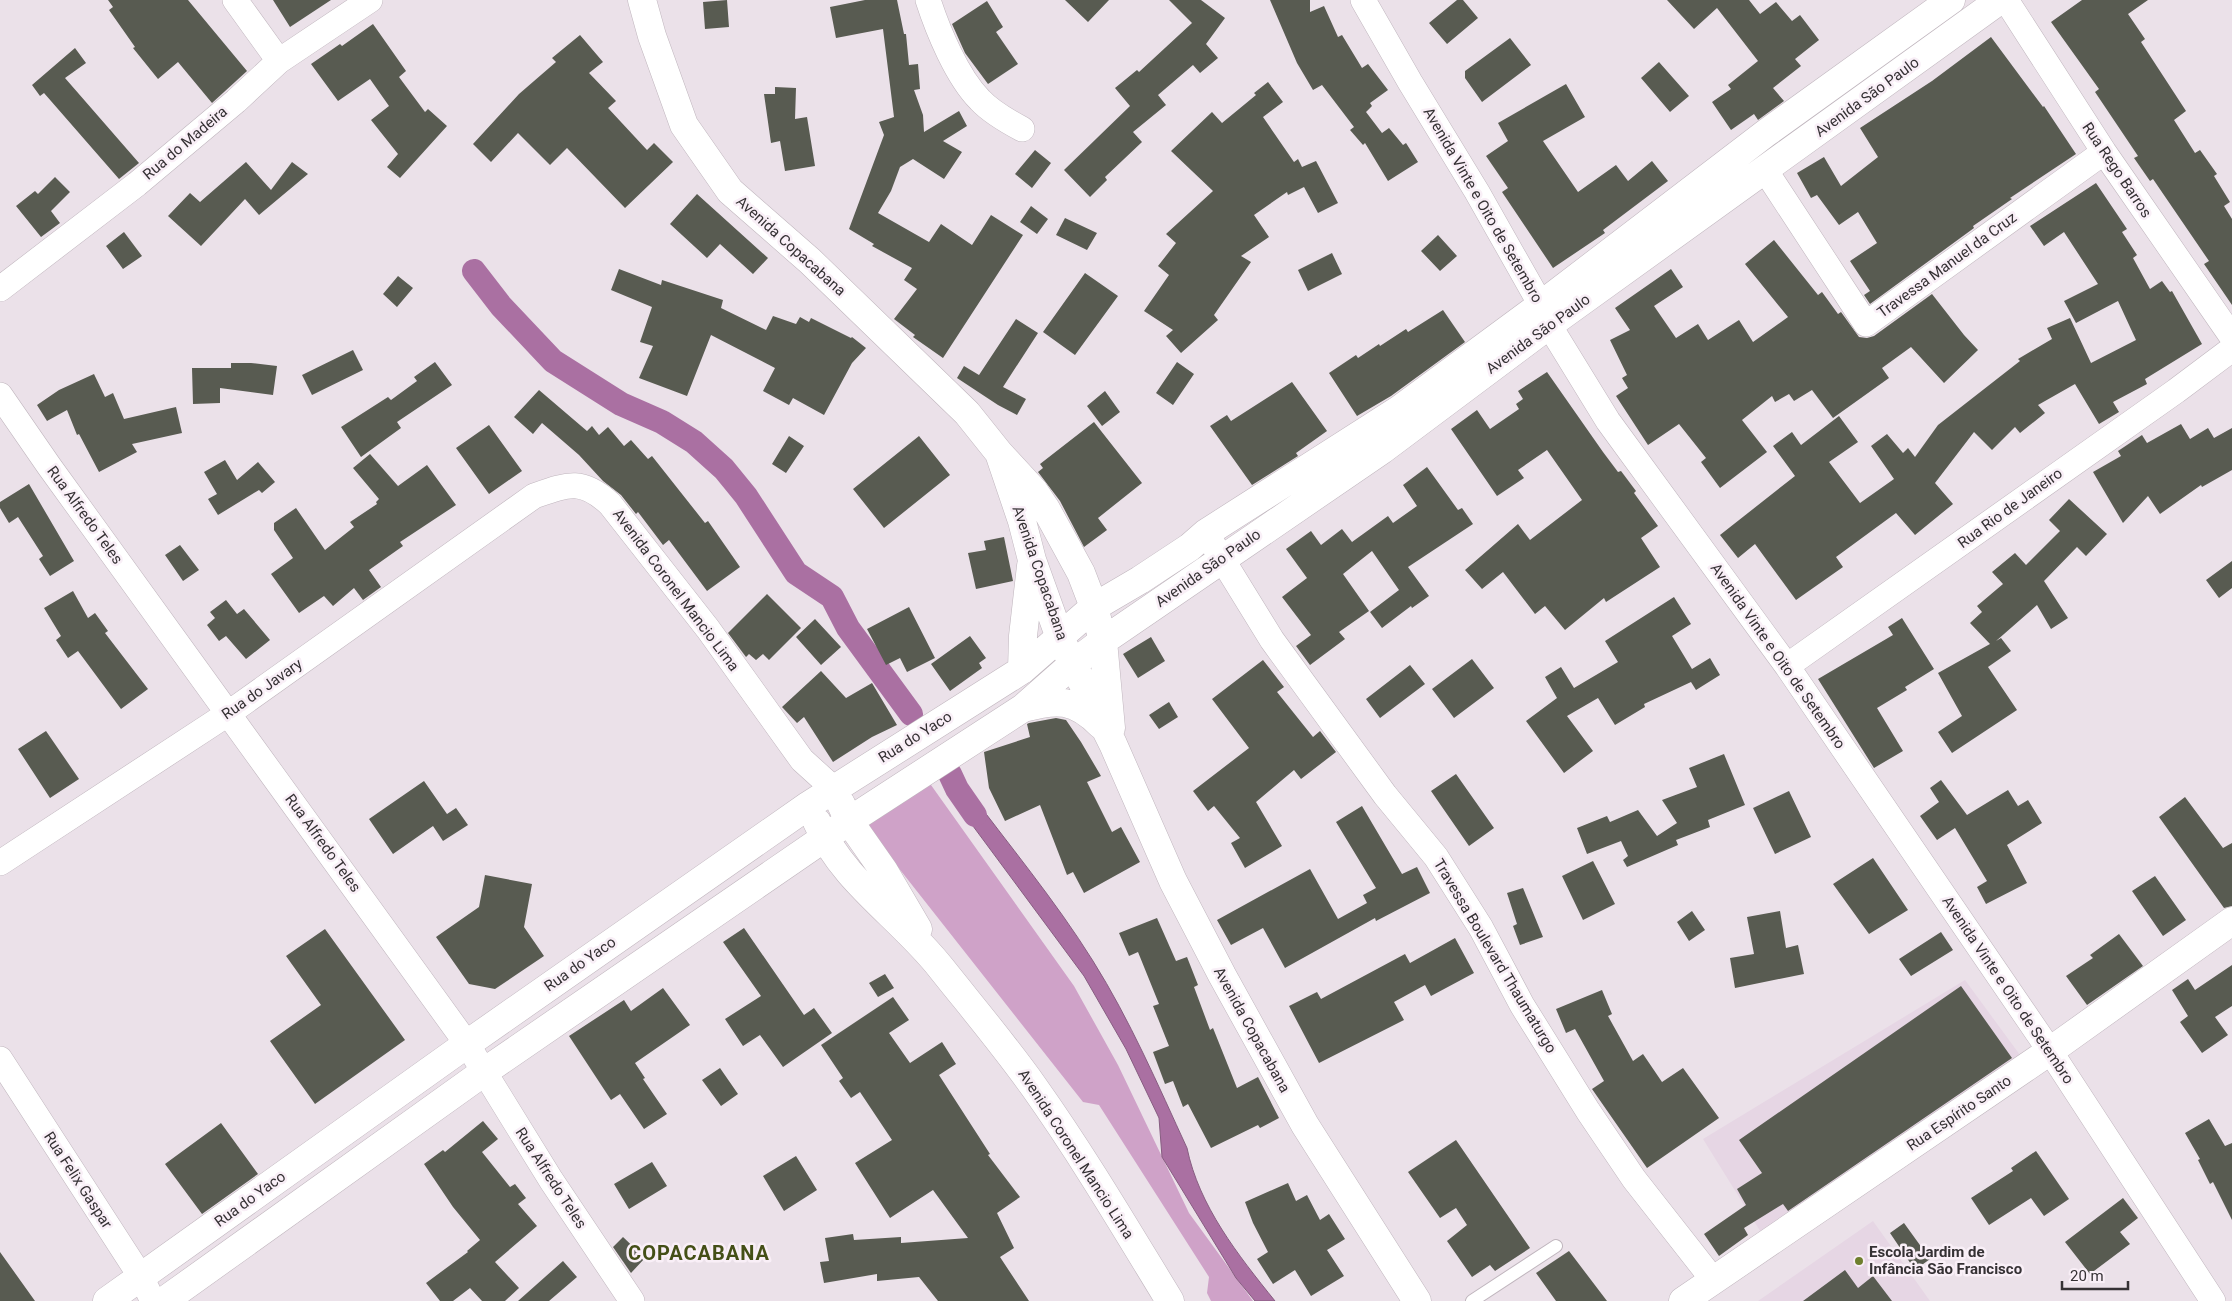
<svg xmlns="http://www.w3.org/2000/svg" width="2232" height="1301" font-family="Roboto,sans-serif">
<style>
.built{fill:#e6d6e4}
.green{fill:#cfa2c8}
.water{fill:#aa70a2;stroke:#875d81}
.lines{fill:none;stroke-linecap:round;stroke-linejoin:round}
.canal{stroke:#aa70a2;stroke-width:24}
.building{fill:#585b51}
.service-casing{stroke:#c0b6be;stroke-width:14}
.minor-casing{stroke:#c0b6be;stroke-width:26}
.tertiary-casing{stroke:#c0b6be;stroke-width:29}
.service{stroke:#fff;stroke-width:12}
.minor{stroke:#fff;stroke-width:25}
.tertiary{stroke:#fff;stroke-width:28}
.poi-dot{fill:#6e7f2d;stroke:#f9eff7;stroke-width:2}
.labels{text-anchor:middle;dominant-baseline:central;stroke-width:5;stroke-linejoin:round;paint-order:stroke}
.street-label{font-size:15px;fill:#353134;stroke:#f9eff7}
.poi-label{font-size:15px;font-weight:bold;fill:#353134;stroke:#f9eff7;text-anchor:start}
.district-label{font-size:20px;font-weight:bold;letter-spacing:1px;fill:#444f17;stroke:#f9eff7}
</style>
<rect width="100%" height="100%" fill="#ebe1e9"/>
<path class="built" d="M1965 980 2020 1055 1762 1234 1703 1139Z
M1873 1221 1930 1301H1758Z"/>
<path class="green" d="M926 778 1074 986 1118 1065 1189 1213 1253 1301H1211L1207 1293 1209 1277 1099 1105 1083 1102 864 824Z"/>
<path class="water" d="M965 786C1008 844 1055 900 1093 961 1130 1020 1158 1085 1187 1148 1199 1206 1238 1255 1275 1301H1255L1236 1278 1162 1157 1159 1118 1126 1049 1084 976 950 795Z"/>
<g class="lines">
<path class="canal" d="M474 271 501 306 553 361 621 404 662 422 694 442 724 469 746 496 796 573 832 597 848 628 911 714
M950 774 957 789 975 815"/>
</g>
<path class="building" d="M108 0H188L247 71 212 103 178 62 158 79 133 48 135 47 109 10 113 7Z
M273 0H331L290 27Z
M727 0 729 27 705 29 703 2Z
M865 0H897L904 34H906L909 65 918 64 920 89 914 90 923 115 924 132 959 111 967 126 943 141 962 152 944 179 913 159 900 167 891 191 878 213 929 242 941 224 972 245 991 215 1023 235 943 358 913 337 915 335 894 319 917 289 904 280 912 268 872 246 874 244 849 229 884 135 879 122 894 117 883 29 836 38 830 7Z
M1065 0H1109L1088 22Z
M1169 0H1201L1225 18 1206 44 1218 58 1200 73 1193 65 1158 95 1166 105 1133 132 1142 142 1105 177 1107 180 1090 197 1064 170 1130 106 1115 88 1137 70 1139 72 1192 23Z
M1270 0H1310V12L1324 6 1338 37 1342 35 1362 68 1368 64 1388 90 1370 103 1372 106 1366 112 1382 133 1389 128 1403 145 1406 143 1418 162 1388 181 1365 143 1363 145 1350 130 1354 127 1322 85 1313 90 1297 63Z
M1457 0H1463L1478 18 1447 44 1429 23Z
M1667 0H1749L1760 14 1776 2 1792 21 1800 15 1819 40 1795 59 1801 66 1773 88 1784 101 1758 120 1754 114 1731 130 1712 102 1731 89 1728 85 1758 61 1717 8 1694 29Z
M2082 0H2148L2128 14 2145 39 2141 42 2186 111 2174 120 2195 153 2200 150 2217 174 2214 176 2230 202 2224 206 2232 219V305L2204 264 2209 261 2153 179 2150 181 2134 158 2138 156 2095 92 2099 89 2051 22Z
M987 1 1003 27 996 32 1018 64 988 84 965 53 952 24Z
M373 24 406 71 399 77 425 112 428 109 447 126 400 178 387 167 398 154 371 120 389 106 370 79 338 101 311 64 340 44 342 46Z
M580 35 603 62 589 73 616 101 608 108 647 150 654 143 673 162 625 208 567 148 550 165 518 133 491 162 473 144 519 94 556 62 552 58Z
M1991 37 2043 107 2044 106 2076 154 2010 198 2012 199 1973 226 1974 228 1870 304 1864 295 1870 291 1850 261 1877 243 1858 212 1839 225 1817 195 1811 198 1797 173 1824 157 1841 186 1878 157 1860 128 1932 81Z
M1510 38 1531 65 1482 102 1465 78V71Z
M75 48 86 63 65 78 139 163 119 179 44 93 40 96 32 85Z
M1659 62 1689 96 1670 112 1641 78Z
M1268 82 1283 102 1263 117 1294 162 1298 159 1302 167 1316 161 1338 203 1318 213 1304 187 1288 195 1287 192 1254 215 1269 237 1241 256 1251 262 1214 315 1218 320 1181 353 1166 336 1173 330 1144 311 1169 275 1158 266 1176 243 1166 234 1213 191 1171 151 1212 112 1222 123 1256 95 1254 93Z
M1566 84 1585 117 1543 141 1578 192 1616 165 1628 181 1652 161 1668 181 1603 230 1605 233 1553 268 1502 192 1508 188 1486 156 1508 141 1498 123Z
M775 87 796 88 795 119 807 117 815 166 785 171 780 141 771 143 764 94H775Z
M1035 150 1051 163 1032 188 1015 174Z
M246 162 271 190 292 162 308 174 259 215 245 199 201 246 168 216 190 193 200 202Z
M55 177 70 192 51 211 60 223 41 237 16 206 35 191 38 194Z
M2096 183 2127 229 2122 232 2137 255 2133 258 2150 289 2162 281 2170 292 2172 291 2202 344 2145 379 2147 384 2113 402 2119 412 2099 424 2075 384 2038 405 2045 413 2020 433 2015 427 1992 450 1974 432 1935 483 1953 504 1915 535 1896 513 1836 557 1843 567 1796 600 1755 544 1738 558 1720 535 1795 476 1773 446 1792 432 1801 445 1839 416 1858 442 1829 462 1860 503 1894 479 1871 446 1887 434 1903 453 1908 448 1915 457 1938 425 2020 361 2018 359 2052 339 2047 328 2070 318 2091 363 2136 340 2118 301 2076 323 2064 301 2098 284 2064 232 2044 246 2030 226Z
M697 194 768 258 753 274 720 244 707 258 670 224Z
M1031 206 1048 219 1037 234 1020 222Z
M1065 218 1097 233 1087 250 1056 235Z
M124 232 142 256 123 269 106 246Z
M1438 235 1457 256 1440 271 1421 251Z
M1774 240 1818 295 1822 292 1838 314 1841 312 1859 337 1867 338 1874 336 1932 294 1964 335 1978 350 1944 383 1911 347 1882 368 1889 378 1833 418 1812 390 1794 401 1789 394 1775 402 1772 396 1742 420 1767 452 1720 488 1701 462 1706 458 1679 424 1648 445 1616 396 1628 388 1622 378 1627 375 1610 340 1630 330 1615 308 1671 269 1683 287 1654 306 1676 338 1698 324 1708 340 1739 320 1753 342 1788 317 1745 264Z
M1332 253 1342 274 1308 291 1298 270Z
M619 269 661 285 662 280 723 300 721 308 766 330 773 316 796 324 800 317 809 322 811 318 851 338 852 337 866 348 852 363 824 415 793 398 789 405 763 391 775 368 711 335 687 396 639 378 653 346 640 342 652 307 611 290Z
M1085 273 1118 296 1075 355 1043 332Z
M398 276 413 288 397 307 383 294Z
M1443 310 1465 342 1391 396 1357 416 1329 373 1356 355 1358 358 1379 344 1380 346 1406 329 1408 332Z
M1016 319 1038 333 1003 387 1026 399 1017 415 998 405 957 378 964 366 979 375Z
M353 350 363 370 312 395 302 375Z
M435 362 452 385 397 422 401 428 361 457 341 427 388 397 391 400 417 381 414 377Z
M1177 362 1194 374 1173 405 1156 393Z
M231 363H251L277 366 273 395 220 388V403L193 404 192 368H231Z
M1547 372 1603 452 1618 472 1621 471 1636 491 1634 493 1658 526 1641 538 1660 567 1606 602 1604 598 1565 630 1545 606 1535 614 1503 572 1482 589 1465 570 1518 524 1530 540 1582 500 1547 450 1518 470 1524 478 1497 496 1451 429 1477 410 1490 429 1519 409 1516 404 1523 399 1518 391Z
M94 374 105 397 113 393 124 419 176 407 182 433 132 444 137 452 99 472 79 434 77 435 67 410 47 421 37 405 59 390Z
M1292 382 1327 431 1296 453 1298 456 1252 485 1210 426 1227 415 1231 421Z
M539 390 587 431 592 426 599 435 608 427 624 446 631 440 648 459 652 456 705 523 708 521 740 567 707 591 669 540 663 545 638 512 636 514 621 495 603 481 579 455 542 423 533 434 514 417Z
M1105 391 1120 412 1102 426 1087 406Z
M1094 422 1142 483 1098 518 1107 530 1084 547 1060 501 1038 472 1043 468 1040 464Z
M2181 424 2190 439 2208 428 2214 438 2232 428V470L2202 487 2201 485 2160 514 2148 496 2123 523 2093 472 2121 456 2118 451 2142 435 2147 443Z
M489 425 522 471 489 494 456 448Z
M789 436 804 446 786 473 772 464Z
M919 436 950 475 884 528 853 489Z
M370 454 398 486 427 465 456 505 400 542 403 546 369 570 381 587 363 600 354 588 333 606 324 596 299 613 271 574 293 558 274 530V523L296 508 325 550 354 527 350 522 377 504 376 502 379 499 353 468Z
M225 460 237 480 258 462 275 482 262 493 259 490 218 515 208 499 217 494 204 472Z
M1427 467 1458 510 1462 508 1473 524 1408 567 1429 596 1412 608 1411 606 1382 628 1370 612 1399 590 1372 551 1343 574 1369 611 1339 632 1345 639 1310 665 1296 646 1311 635 1282 597 1307 578 1286 549 1311 531 1321 545 1342 529 1352 542 1388 516 1393 523 1417 506 1403 485Z
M29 484 74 561 50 576 39 559 43 556 18 517 9 523 0 508V502Z
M2069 499 2107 534 2086 556 2077 547 2044 581 2068 618 2051 629 2037 605 1996 641 2001 638 2011 651 1988 667 2017 710 1952 753 1938 732 1962 716 1938 673 1990 644 1970 623 1982 612 1977 606 2003 584 1992 572 2015 553 2026 565 2060 531 2049 520Z
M1004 537 1013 581 976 589 968 553 986 550 984 541Z
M180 545 199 570 183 581 165 555Z
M2232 561V588L2219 598 2206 580Z
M73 591 88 618 95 613 108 631 105 633 148 689 121 709 78 651 68 658 56 640 61 636 44 608Z
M767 594 801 628 769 660 763 654 756 660 749 654 746 657 728 633Z
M1674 597 1691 624 1672 636 1692 669 1710 658 1720 675 1696 690 1691 682 1644 704 1645 707 1615 725 1598 698 1567 716 1593 751 1564 773 1526 721 1557 698 1545 677 1561 667 1574 688 1618 662 1605 641Z
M226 600 237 614 244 609 270 640 246 659 226 636 219 641 207 625 215 618 210 612Z
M909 607 935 658 907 672 900 658 886 665 867 629Z
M1902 618 1934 669 1905 687 1907 690 1877 708 1903 751 1874 768 1818 679 1893 635 1888 627Z
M815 619 841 647 821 665 796 637Z
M970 636 986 658 979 663 982 668 950 691 931 664Z
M1151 637 1165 661 1138 678 1123 654Z
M1472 659 1494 688 1454 718 1432 689Z
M1263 660 1284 687 1277 692 1313 737 1320 731 1336 752 1301 779 1294 770 1256 802 1282 846 1245 868 1231 843 1240 838 1214 806 1208 811 1193 791 1249 748 1212 699Z
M1410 665 1425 684 1380 718 1366 699Z
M821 671 846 698 872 683 897 725 872 737 833 762 804 717 797 723 782 707Z
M1169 702 1178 717 1159 729 1149 715Z
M1056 718 1066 720 1081 742 1101 776 1087 782 1112 832 1121 827 1140 862 1084 893 1073 872 1067 875 1040 805 1005 821 989 788 984 752 1030 737 1027 724 1029 723Z
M46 731 79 779 50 798 18 749Z
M1724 754 1745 805 1708 820 1710 827 1676 840 1678 845 1627 867 1623 860 1628 856 1621 841 1587 854 1577 828 1607 816 1610 822 1638 810 1657 836 1677 823 1662 800 1697 787 1689 768Z
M1456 774 1494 828 1469 846 1431 791Z
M1941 780 1967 815 2008 790 2018 806 2028 800 2042 823 2007 845 2027 883 1986 904 1977 887 1987 881 1955 828 1937 840 1920 816 1939 802 1930 788Z
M424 781 447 814 456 808 468 825 443 841 433 826 393 854 369 819Z
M1789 791 1811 837 1775 854 1753 808Z
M2185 797 2223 848 2232 843V906L2224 908 2159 817Z
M1362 806 1402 874 1417 867 1430 893 1376 921 1375 918 1285 968 1263 928 1231 945 1217 920 1310 869 1338 919 1367 903 1363 895 1376 888 1336 822Z
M1873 858 1908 910 1869 934 1833 884Z
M1593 861 1615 904 1583 920 1562 876Z
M485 875 532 884 524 927 544 956 495 989 469 984 436 937 479 907Z
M2155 876 2186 920 2163 936 2132 891Z
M1523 888 1543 937 1520 945 1513 926 1517 924 1507 893Z
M1692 911 1705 930 1689 941 1677 922Z
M1780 911 1786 948 1798 945 1804 974 1735 988 1730 958 1754 954 1747 917Z
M1157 918 1176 961 1187 957 1198 985 1194 987 1210 1030 1213 1028 1237 1088 1258 1077 1279 1118 1260 1128 1258 1125 1211 1148 1188 1104 1183 1107 1173 1081 1165 1084 1153 1052 1169 1046 1153 1006 1159 1004 1138 952 1129 956 1119 933Z
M744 928 804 1015 814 1008 832 1033 783 1067 760 1035 743 1046 725 1019 761 996 723 942Z
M325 929 405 1040 315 1104 270 1041 321 1005 286 956Z
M1941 932 1953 950 1911 976 1899 959Z
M2119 934 2143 966 2087 1005 2066 976 2093 958 2090 955Z
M1455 938 1474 973 1431 996 1425 985 1394 1002 1404 1020 1319 1063 1289 1006 1317 992 1321 999 1405 954 1410 963Z
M2232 965V1006L2215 1017 2228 1035 2202 1053 2180 1022 2188 1016 2172 990 2188 979 2195 990Z
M885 974 894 988 878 997 869 983Z
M1961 986 2012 1058 1788 1211 1783 1204 1744 1228 1748 1235 1719 1256 1704 1234 1746 1205 1737 1189 1762 1173 1739 1140Z
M663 988 690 1025 635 1063 645 1078 643 1079 667 1114 644 1129 620 1094 611 1100 569 1036 624 1000 631 1011Z
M1602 990 1612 1014 1608 1016 1633 1061 1643 1054 1662 1082 1683 1068 1719 1118 1647 1168 1592 1089 1604 1081 1575 1029 1566 1033 1556 1009Z
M893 997 909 1020 889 1033 910 1063 942 1042 956 1064 939 1075 990 1154 988 1155 1020 1197 997 1213 1014 1248 1000 1257 1029 1301H938L919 1277 877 1281V1274L824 1283 820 1262 829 1261 825 1238 853 1234 854 1240 901 1237V1243L968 1238 933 1190 890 1218 855 1163 892 1140 860 1092 851 1098 839 1081 843 1078 821 1045Z
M720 1068 738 1094 721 1106 702 1080Z
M2209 1119 2225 1146 2232 1143V1220L2213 1182 2210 1184 2198 1160 2200 1159 2185 1133Z
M483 1121 498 1139 482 1152 510 1187 515 1184 526 1198 518 1204 537 1226 495 1262 519 1288 505 1301H482L470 1288 453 1301H440L426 1283 468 1252 467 1251 480 1240 453 1207 424 1164 443 1150 445 1152Z
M221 1123 258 1174 202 1214 165 1164Z
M1456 1140 1530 1248 1495 1271 1490 1265 1472 1277 1447 1241 1467 1225 1456 1208 1440 1218 1408 1172Z
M2036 1151 2069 1199 2044 1216 2031 1198 1989 1225 1971 1198 2013 1171 2011 1168Z
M796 1156 817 1190 784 1211 763 1176Z
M652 1162 667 1186 629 1209 614 1184Z
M1288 1183 1296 1201 1307 1195 1320 1220 1329 1214 1345 1239 1327 1250 1344 1276 1311 1296 1295 1270 1273 1284 1257 1259 1268 1252 1253 1223 1245 1202Z
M2123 1198 2138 1218 2120 1232 2130 1244 2090 1274 2065 1242Z
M1904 1223 1930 1259 1915 1270 1890 1233Z
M623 1237 645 1258 631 1273 613 1247Z
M1569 1251 1607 1301H1556L1536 1273Z
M0 1252 35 1301H0Z
M563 1261 577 1277 549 1301H518Z
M1845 1270 1858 1288 1873 1276 1892 1301H1803Z"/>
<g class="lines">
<defs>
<path id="service" d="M1472 1301 1556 1246"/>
<path id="minor" d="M235 0 279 61
M928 0C938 31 957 77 980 100 991 112 1007 121 1022 129
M1363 0 1410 82 1477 192 1541 305 1549 325 1608 421 1787 666 2050 1051 2213 1301
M2006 0 2104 152 2232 337
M1765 170 1866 324 2104 152
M0 289 137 184 236 101 279 61 370 0
M0 395 49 466 467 1044 551 1180 632 1301
M1206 533 1272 640 1385 795 1436 857 1481 928 1522 1005 1588 1111 1634 1179 1714 1281
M1787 666 2176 391 2232 349
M0 863 229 713 534 496C568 484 582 478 610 504L708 629 802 760 834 789
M0 1059 141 1277 153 1301"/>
<path id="tertiary" d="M642 0 652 36 684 125 730 191 810 261 967 413 999 453 1034 491 1046 509 1081 573 1094 607 1103 641 1111 728
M999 453 1022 521 1032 560 1060 638 1113 744 1173 881 1222 975 1305 1125 1417 1301
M1022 670 1023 636 1031 566
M1023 708C1057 699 1074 698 1101 725
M841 804 849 821 884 871 918 929
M817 822C843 882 901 917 941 968 972 1007 1005 1046 1034 1087 1083 1156 1126 1229 1170 1301
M107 1301 467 1044 809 805 1022 670 1094 607 1140 580 1190 547 1206 533 1400 409 1541 305 1766 133 1951 0
M164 1301 484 1072 849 821 1023 708 1074 663 1103 641 1382 450 1549 325 2000 0
M1683 1301 2050 1051 2232 921"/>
</defs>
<use href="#service" class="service-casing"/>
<use href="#minor" class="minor-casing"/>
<use href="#tertiary" class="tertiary-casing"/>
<use href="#service" class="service"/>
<use href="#minor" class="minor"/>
<use href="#tertiary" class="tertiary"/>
</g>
<circle class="poi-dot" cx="1859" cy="1261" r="5"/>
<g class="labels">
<g class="street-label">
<text transform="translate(1867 97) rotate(-36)">Avenida São Paulo</text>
<text transform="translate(185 143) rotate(-40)">Rua do Madeira</text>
<text transform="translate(2117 170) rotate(56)">Rua Rego Barros</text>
<text transform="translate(1483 205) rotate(60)">Avenida Vinte e Oito de Setembro</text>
<text transform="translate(791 246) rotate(42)">Avenida Copacabana</text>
<text transform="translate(1947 265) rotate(-36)">Travessa Manuel da Cruz</text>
<text transform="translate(1538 334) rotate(-36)">Avenida São Paulo</text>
<text transform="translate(2010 508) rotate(-36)">Rua Rio de Janeiro</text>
<text transform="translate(85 515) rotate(54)">Rua Alfredo Teles</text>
<text transform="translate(1208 568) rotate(-35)">Avenida São Paulo</text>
<text transform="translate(1040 573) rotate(71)">Avenida Copacabana</text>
<text transform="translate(676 590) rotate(53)">Avenida Coronel Mancio Lima</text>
<text transform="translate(1778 656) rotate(55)">Avenida Vinte e Oito de Setembro</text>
<text transform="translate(262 689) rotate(-35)">Rua do Javary</text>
<text transform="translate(915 737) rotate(-32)">Rua do Yaco</text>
<text transform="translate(323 843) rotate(54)">Rua Alfredo Teles</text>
<text transform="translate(1495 956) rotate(59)">Travessa Boulevard Thaumaturgo</text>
<text transform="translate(580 964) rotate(-35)">Rua do Yaco</text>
<text transform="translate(2008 990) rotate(56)">Avenida Vinte e Oito de Setembro</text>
<text transform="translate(1252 1030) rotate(61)">Avenida Copacabana</text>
<text transform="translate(1959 1113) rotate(-34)">Rua Espírito Santo</text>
<text transform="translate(1076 1154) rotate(57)">Avenida Coronel Mancio Lima</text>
<text transform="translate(551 1178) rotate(57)">Rua Alfredo Teles</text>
<text transform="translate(78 1180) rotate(57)">Rua Felix Gaspar</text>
<text transform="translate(250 1199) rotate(-36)">Rua do Yaco</text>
</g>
<g class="poi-label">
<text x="1869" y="1252">Escola Jardim de<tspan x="1869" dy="17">Infância São Francisco</tspan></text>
</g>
<g class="district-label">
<text x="699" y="1253">COPACABANA</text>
</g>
</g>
<path d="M2062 1281v8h66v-8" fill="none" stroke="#353134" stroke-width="2.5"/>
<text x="2070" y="1281" font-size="15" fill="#353134" stroke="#f9eff7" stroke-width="4" paint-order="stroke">20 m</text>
</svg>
